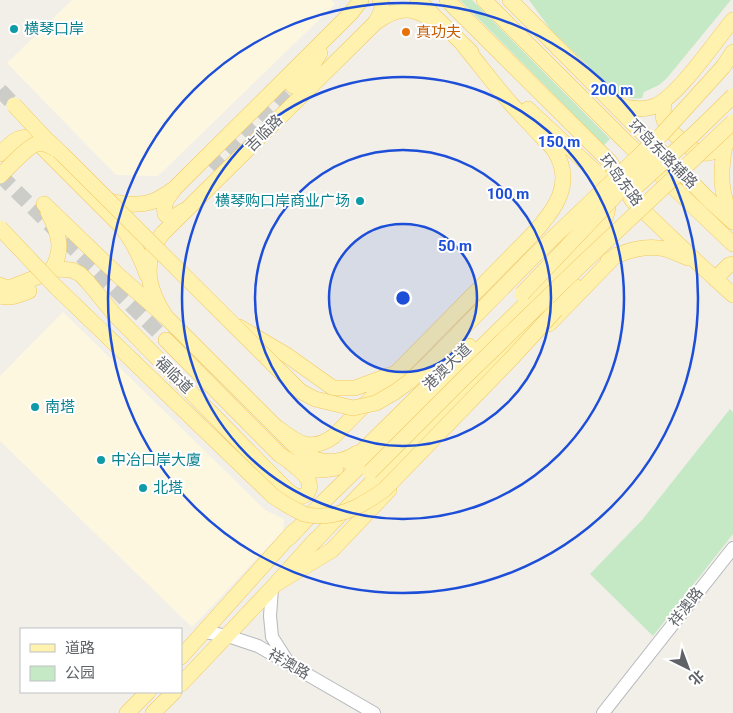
<svg xmlns="http://www.w3.org/2000/svg" width="733" height="713" font-family="Roboto,'Noto Sans SC',sans-serif">
<style>
.commercial{fill:#fef7e0}
.green{fill:#c5e8c5}
.lines{fill:none;stroke-linecap:round;stroke-linejoin:round}
.major-tunnel{stroke:#ccccc8;stroke-width:15;stroke-dasharray:15 8;stroke-linecap:butt}
.minor-casing{stroke:#b5b8bc;stroke-width:14}
.major-casing{stroke:#f2c960;stroke-width:16}
.minor{stroke:#fff;stroke-width:12}
.major{stroke:#fff2af;stroke-width:15}
.major-bridge-casing{stroke:#f2c960;stroke-width:16;stroke-linecap:butt}
.major-bridge{stroke:#fff2af;stroke-width:15}
.ring{fill:none;stroke:#1d4ed8;stroke-width:2.5}
.culture-dot{fill:#0f9aa8;stroke:#fff;stroke-width:2}
.food-dot{fill:#e8710a;stroke:#fff;stroke-width:2}
.labels{text-anchor:middle;dominant-baseline:central;stroke-width:4;stroke-linejoin:round;paint-order:stroke}
.culture-label{font-size:15px;fill:#0d838f;stroke:#fff;text-anchor:start}
.food-label{font-size:15px;fill:#c56008;stroke:#fff;text-anchor:start}
.street-label{font-size:15px;fill:#5f6368;stroke:#fff}
.centre{fill:#1d4ed8;stroke:#fff;stroke-width:2.5}
.ring-label{font-size:15px;text-anchor:middle;font-weight:bold;fill:#1d4ed8;stroke:#fff;stroke-width:4;stroke-linejoin:round;paint-order:stroke}
</style>
<rect width="100%" height="100%" fill="#f1efe8"/>
<path class="commercial" d="M72 0H331L335 4 158 176 116 175 7 63Z
M63 312 265 510 284 519 283 531 192 627 0 441V376Z"/>
<path class="green" d="M460 0H472L610 139 604 145Z
M529 0H731L667 78 659 85 644 92 642 98C631 100 624 96 615 92L551 30Z
M730 409 733 412V534L653 636 590 574 642 520Z"/>
<g class="lines">
<path class="major-tunnel" d="M0 90 14 105
M211 168 293 86
M0 175 166 340"/>
<defs>
<path id="minor" d="M272 588 270 616 272 637 288 662
M205 632 228 636 258 646 374 713
M603 713 733 548"/>
<path id="major" d="M418 0 471 52
M447 0 610 162 632 200 698 263 733 295
M484 0 626 142 733 244
M510 0 711 202 733 222
M375 23C379 16 385 8 380 0
M723 67 733 52
M293 86 308 72 320 53
M664 101C664 107 662 115 664 120 669 131 691 152 703 153 715 155 726 145 733 137
M614 103C626 108 639 111 652 107 677 99 715 41 733 20
M528 109 601 177
M725 145C720 174 720 192 732 219
M0 154C11 144 18 133 34 139L122 227C133 242 141 257 147 275
M173 191C167 198 163 204 165 214L169 217 175 216 183 211
M88 193C108 202 129 208 151 202 160 199 168 193 175 188L341 23 351 13 361 0
M44 204 119 276 167 318 295 446C301 450 307 456 315 459 329 464 346 461 357 453
M48 212C59 233 65 251 50 272
M608 261C624 250 646 245 665 249 673 251 680 255 688 258
M715 279 729 265 733 264
M0 285 4 287H12L57 269 72 270 80 274 87 281 114 314 278 481C283 486 290 494 296 496 308 499 313 487 307 478 303 472 296 467 290 462
M0 296C11 299 19 295 29 291
M167 318C148 291 140 261 163 233L375 23C405 1 417 10 446 28
M549 324 616 255
M239 327 288 356 333 388H355L393 374
M166 340 280 455C297 467 316 473 336 468
M278 428C297 443 311 453 334 436L532 235C554 211 576 183 554 150 551 145 545 141 541 136 532 126 522 116 512 105 495 86 480 65 464 46
M350 463 469 346
M289 538 323 502 592 239C602 228 611 212 607 196 605 187 599 179 594 171
M311 545C360 494 410 443 461 393 498 356 534 317 575 286
M276 584 332 550 389 490
M181 657 294 531
M181 684 272 588 316 539
M127 713 148 692
M153 713 174 692"/>
</defs>
<use href="#minor" class="minor-casing"/>
<use href="#major" class="major-casing"/>
<use href="#minor" class="minor"/>
<use href="#major" class="major"/>
<defs>
<path id="major-bridge" d="M14 105 44 137 62 154 300 391 315 399 353 408 376 403 395 392 410 381 429 363 533 257 664 132 723 67
M0 176C8 168 26 148 36 144 43 142 49 145 55 149
M636 187 695 133 733 96
M0 228 55 286 273 496C283 503 293 509 304 514 310 516 317 516 323 516 348 514 364 504 384 490L511 359 556 310
M522 294 654 155
M370 472 466 376 583 263 733 122"/>
</defs>
<use href="#major-bridge" class="major-bridge-casing"/>
<use href="#major-bridge" class="major-bridge"/>
</g>
<circle cx="403" cy="298" r="74" fill="#1d4ed8" fill-opacity=".12"/>
<g class="ring">
<circle cx="403" cy="298" r="74"/>
<circle cx="403" cy="298" r="148"/>
<circle cx="403" cy="298" r="221"/>
<circle cx="403" cy="298" r="295"/>
</g>
<g class="culture-dot">
<circle cx="14" cy="29" r="5"/>
<circle cx="360" cy="201" r="5"/>
<circle cx="35" cy="407" r="5"/>
<circle cx="101" cy="460" r="5"/>
<circle cx="143" cy="488" r="5"/>
</g>
<circle class="food-dot" cx="406" cy="32" r="5"/>
<g class="labels">
<g class="culture-label">
<text x="24" y="29">横琴口岸</text>
<text x="350" y="201" text-anchor="end">横琴购口岸商业广场</text>
<text x="45" y="407">南塔</text>
<text x="111" y="460">中冶口岸大廈</text>
<text x="153" y="488">北塔</text>
</g>
<g class="food-label">
<text x="416" y="32">真功夫</text>
</g>
<g class="street-label">
<text transform="translate(264 133) rotate(-45)">吉临路</text>
<text transform="translate(663 154) rotate(45)">环岛东路辅路</text>
<text transform="translate(621 180) rotate(53)">环岛东路</text>
<text transform="translate(447 367) rotate(-44)">港澳大道</text>
<text transform="translate(174 375) rotate(45)">福临道</text>
<text transform="translate(686 607) rotate(-52)">祥澳路</text>
<text transform="translate(289 664) rotate(30)">祥澳路</text>
</g>
</g>
<circle cx="403" cy="298" r="8" class="centre"/>
<g class="ring-label">
<text x="612" y="95">200 m</text>
<text x="559" y="147">150 m</text>
<text x="508" y="199">100 m</text>
<text x="455" y="251">50 m</text>
</g>
<rect x="20" y="628" width="162" height="65" fill="#ffffff" stroke="#bfc1c3"/>
<rect x="30" y="644" width="25" height="8" fill="#fff2af" stroke="#bfc1c3"/>
<text x="65" y="653" font-size="15" fill="#5f6368">道路</text>
<rect x="30" y="666" width="25" height="15" fill="#c5e8c5" stroke="#bfc1c3"/>
<text x="65" y="678" font-size="15" fill="#5f6368">公园</text>
<g transform="translate(688 668) rotate(138)" stroke="#ffffff" stroke-width="4" paint-order="stroke">
<path d="M0-4L9 19L0 12L-9 19Z" fill="#5f6368"/>
<text y="-8" font-size="14" font-weight="bold" text-anchor="middle" fill="#5f6368">北</text>
</g>
</svg>
